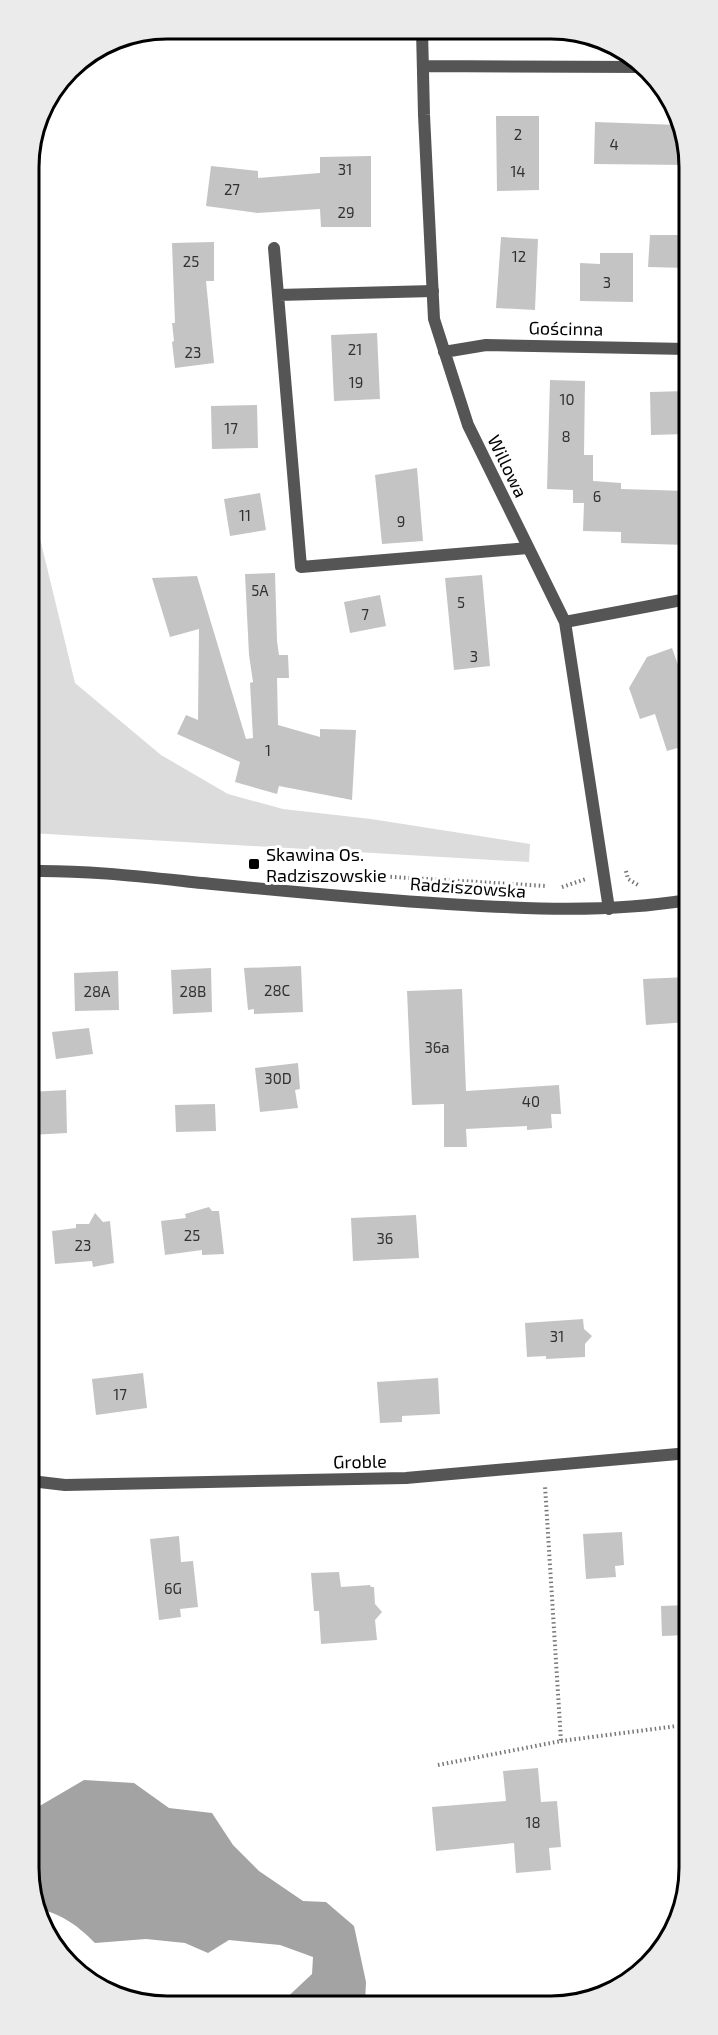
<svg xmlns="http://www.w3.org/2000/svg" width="718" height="2035" font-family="'Exo 2',sans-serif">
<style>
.green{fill:#dcdcdc}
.water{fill:#a3a3a3}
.building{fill:#c4c4c4}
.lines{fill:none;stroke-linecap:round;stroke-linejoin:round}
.path{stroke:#777;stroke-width:4;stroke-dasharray:1.5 3;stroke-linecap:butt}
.service{stroke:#555;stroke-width:12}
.minor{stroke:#555;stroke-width:12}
.tertiary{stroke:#555;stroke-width:12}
.poi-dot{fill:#000;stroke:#fff;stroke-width:2}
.labels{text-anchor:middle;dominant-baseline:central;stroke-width:6;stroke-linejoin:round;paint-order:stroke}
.number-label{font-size:15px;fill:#313131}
.street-label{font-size:18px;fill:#000;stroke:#fff}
.poi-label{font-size:18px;fill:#000;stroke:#fff;text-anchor:start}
.rim{fill:none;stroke:#000;stroke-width:3}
</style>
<rect width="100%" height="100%" fill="#fff"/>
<path class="green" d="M29 493 75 683 161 755 228 794 283 809 371 819 530 844 529 862 30 833Z"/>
<path class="water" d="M84 1780 134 1783 169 1808 212 1813 233 1845 259 1871 303 1901 326 1902 354 1926 366 1982 365 2004H280L312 1974 313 1957 280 1945 229 1940 208 1953 185 1943 146 1939 95 1943C86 1934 76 1925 65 1919 49 1909 41 1914 31 1895V1811Z"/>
<path class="building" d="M496 116H539V190L497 191Z
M595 122 679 125 687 140V165L594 164Z
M371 156V227H321L320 209 257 213 206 206 211 166 258 171V178L320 173V157Z
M650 235H687V268L648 267Z
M501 237 538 239 535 310 496 308Z
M214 242V281H206L214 363 175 368 172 342 174 341 172 323H175L172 243Z
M600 253H633V302L580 301V263L600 264Z
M377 333 380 399 334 401 331 335Z
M550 380 585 381 584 455H593V481L621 483V489L687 491V545L621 543V532L583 531 584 503H573V490L547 489Z
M687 391V434L651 435 650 392Z
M257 405 258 448 212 449 211 406Z
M417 468 423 541 382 544 375 475Z
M260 493 266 530 230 536 224 499Z
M275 573 277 641 279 655H288L289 678H277L278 725 320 737V729L356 730 352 800 279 786 277 794 235 782 240 762 177 734 186 715 198 720 199 629 170 637 152 578 197 576 246 739 253 738 250 683 253 682 249 655 245 574Z
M482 575 490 666 454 670 445 578Z
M380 595 386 626 350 633 344 602Z
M672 648 688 693V745L667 751 655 714 640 719 629 688 647 657Z
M301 966 303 1012 254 1014V1009L248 1010 244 968Z
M211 968 212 1012 173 1014 171 970Z
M118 971 119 1010 75 1011 74 973Z
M688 977V1022L646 1025 643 979Z
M462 989 466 1091 559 1085 561 1114H551L552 1128 527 1130V1126L466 1129 467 1147H444V1104L412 1105 407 991Z
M89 1028 93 1054 56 1059 52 1032Z
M298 1063 300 1089 295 1090 298 1108 260 1112 255 1068Z
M66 1090 67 1133 30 1135V1092Z
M215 1104 216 1131 176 1132 175 1105Z
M209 1207 212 1211H219L224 1254 202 1255V1250L165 1255 161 1221 186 1218 185 1214Z
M95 1213 103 1222 110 1221 114 1263 93 1267 92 1261 55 1264 52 1231 76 1228V1224H89Z
M416 1215 419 1258 353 1261 351 1218Z
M583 1319 584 1329 592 1336 585 1344V1357L546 1359V1356L527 1357 525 1323Z
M143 1373 147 1408 96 1415 92 1379Z
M438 1378 440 1414 402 1416V1422L380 1423 377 1382Z
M622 1532 624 1565 615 1566 616 1577 586 1579 583 1534Z
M179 1536 181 1562 193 1561 198 1607 180 1609 181 1617 159 1620 150 1539Z
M339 1572 341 1587 370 1585 371 1587H374L375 1604 382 1612 375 1620 377 1640 321 1644 319 1611H314L311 1573Z
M689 1605V1635L662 1636 661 1606Z
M538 1768 541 1802 557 1801 561 1847 549 1848 551 1870 516 1873 514 1843 436 1851 432 1807 506 1801 503 1771Z"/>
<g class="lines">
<path class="path" d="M626 871 628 879 638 885
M359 875 546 886
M562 887 586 879
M561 1741 677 1726
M438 1765 561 1741 545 1486"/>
<path class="service" d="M274 248 278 295 433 291
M278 295 301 567 528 548"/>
<path class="minor" d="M422 30 424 115 434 319 468 425 565 622 609 909
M423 66 646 67
M444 352 486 345 687 349
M565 622 687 599
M31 1481 65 1485 406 1478 689 1453"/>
<path class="tertiary" d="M30 871C88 870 145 877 202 883 284 891 365 899 447 904 528 909 608 913 688 900"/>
</g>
<rect class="poi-dot" x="248" y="858" width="12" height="12" rx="3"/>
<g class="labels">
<g class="number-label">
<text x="518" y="134">2</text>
<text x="614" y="144">4</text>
<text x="345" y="169">31</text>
<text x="518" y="171">14</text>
<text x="232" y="189">27</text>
<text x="346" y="212">29</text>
<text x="519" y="256">12</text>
<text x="191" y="261">25</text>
<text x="607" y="282">3</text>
<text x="355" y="349">21</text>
<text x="193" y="352">23</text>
<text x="356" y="382">19</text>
<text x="567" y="399">10</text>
<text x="231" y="428">17</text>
<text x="566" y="436">8</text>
<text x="597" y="496">6</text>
<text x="245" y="515">11</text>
<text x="401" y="521">9</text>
<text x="260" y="590">5A</text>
<text x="461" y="602">5</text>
<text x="365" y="614">7</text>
<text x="474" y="656">3</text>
<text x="268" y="750">1</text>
<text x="277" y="990">28C</text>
<text x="97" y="991">28A</text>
<text x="193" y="991">28B</text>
<text x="437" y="1047">36a</text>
<text x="278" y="1078">30D</text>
<text x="531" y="1101">40</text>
<text x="192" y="1235">25</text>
<text x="385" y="1238">36</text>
<text x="83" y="1245">23</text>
<text x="557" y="1336">31</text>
<text x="120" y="1394">17</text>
<text x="173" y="1588">6G</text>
<text x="533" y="1822">18</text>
</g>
<g class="street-label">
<text transform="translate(566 328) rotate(1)">Gościnna</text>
<text transform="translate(508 466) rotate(64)">Willowa</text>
<text transform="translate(468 887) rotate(4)">Radziszowska</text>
<text transform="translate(360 1461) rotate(-1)">Groble</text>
</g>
<g class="poi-label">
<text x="266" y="854">Skawina Os.<tspan x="266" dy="21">Radziszowskie</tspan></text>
</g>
</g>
<path d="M0 0H718V2035H0ZM167 39H551A128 128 0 0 1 679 167V1868A128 128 0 0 1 551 1996H167A128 128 0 0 1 39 1868V167A128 128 0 0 1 167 39Z" fill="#ebebeb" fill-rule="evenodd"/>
<path class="rim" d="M167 39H551A128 128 0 0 1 679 167V1868A128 128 0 0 1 551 1996H167A128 128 0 0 1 39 1868V167A128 128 0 0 1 167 39Z"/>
</svg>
